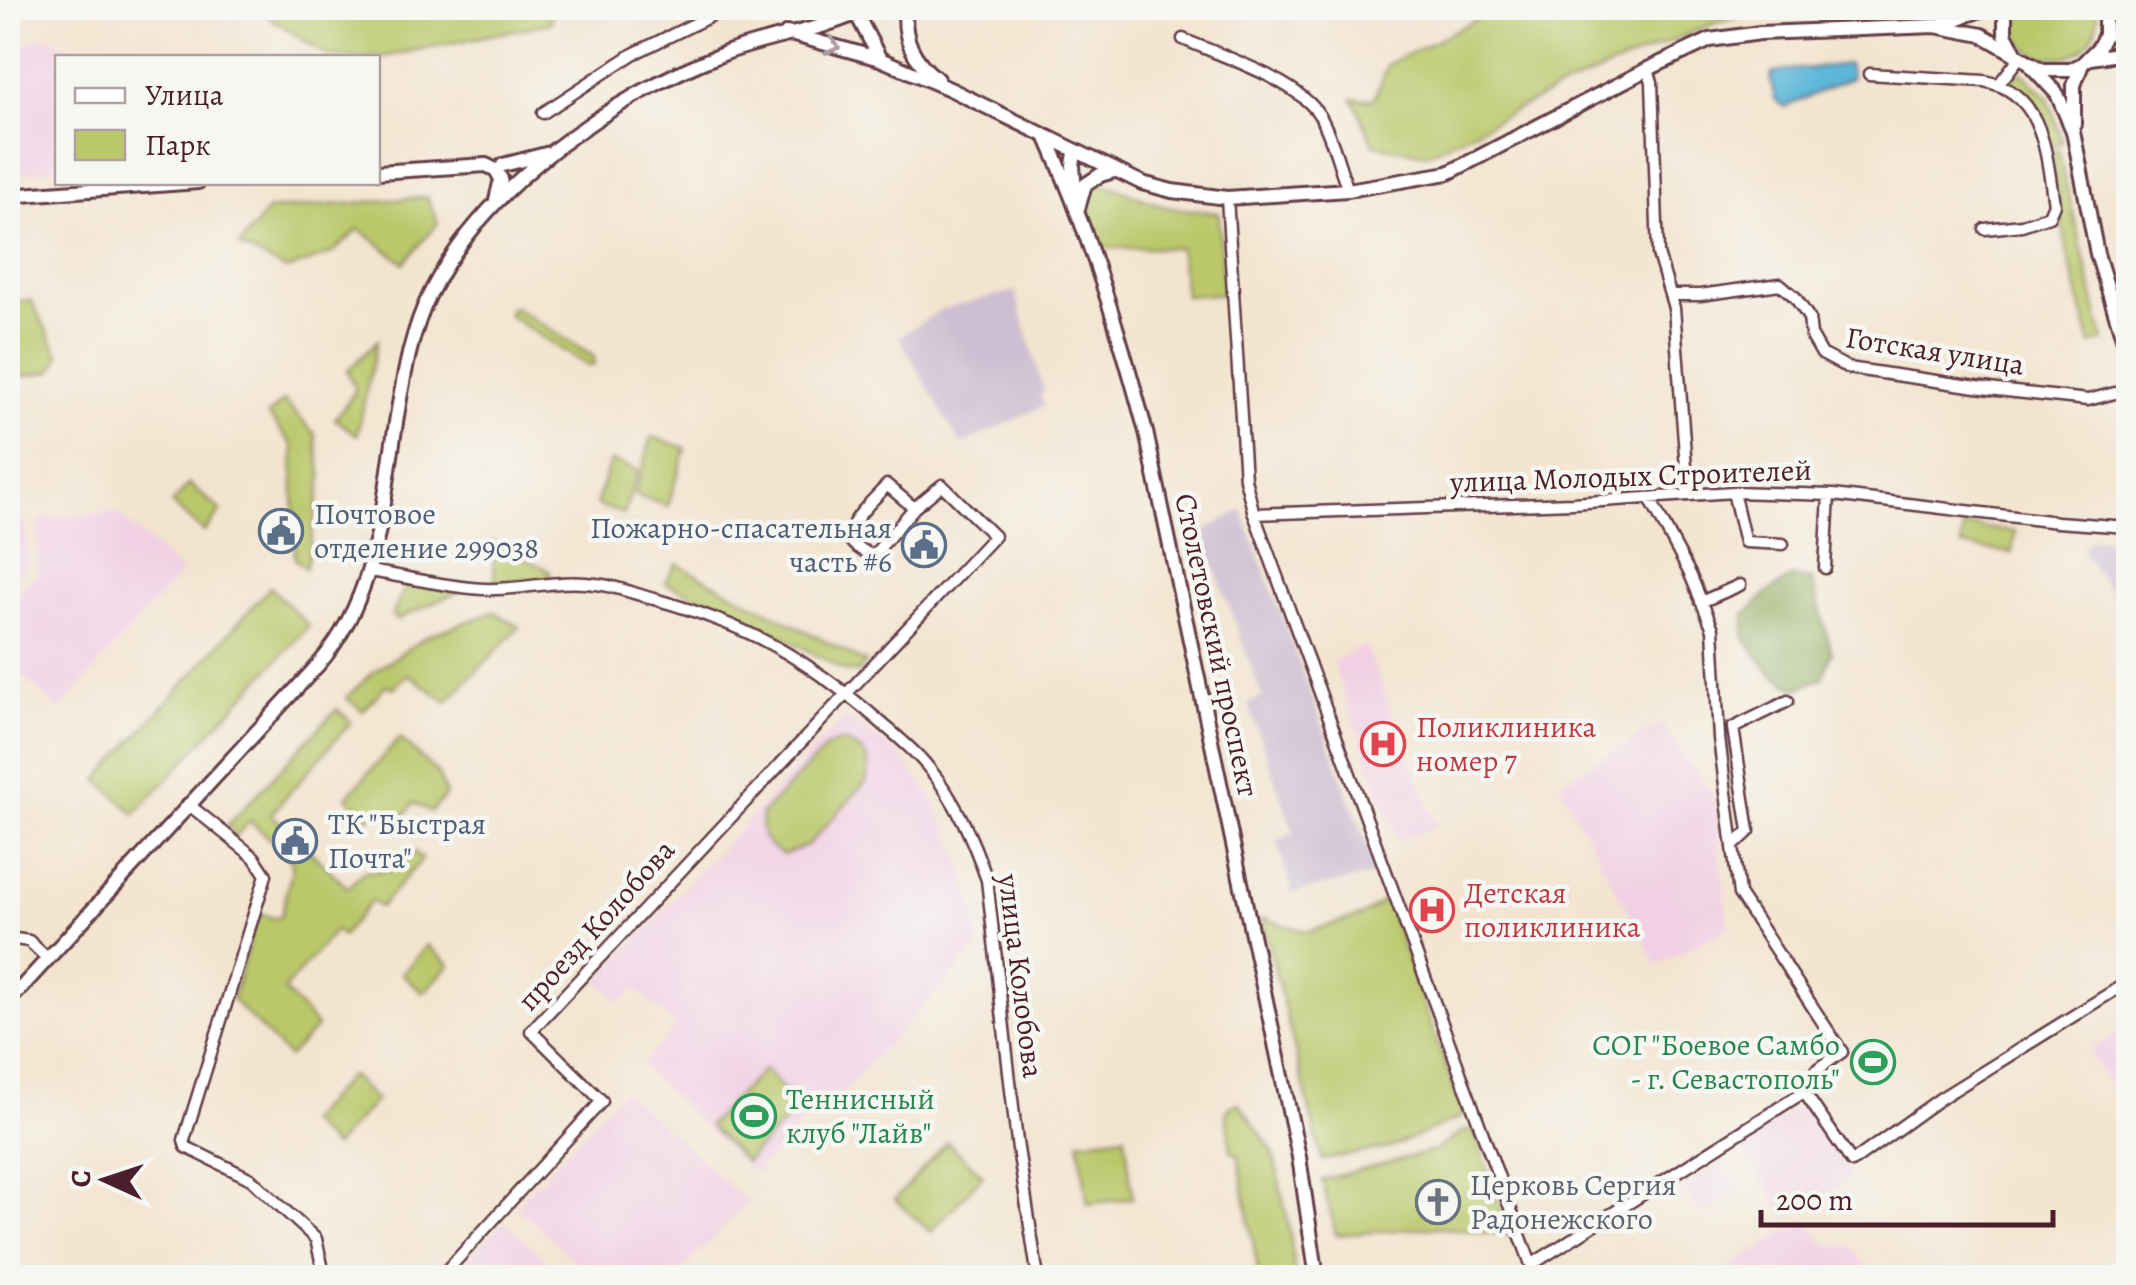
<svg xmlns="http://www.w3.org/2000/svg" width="2136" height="1285" font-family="Alegreya,serif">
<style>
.built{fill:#f1d0e3}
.industrial{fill:#cebed1}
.green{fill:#bac86a;stroke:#82744a;stroke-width:2.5}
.forest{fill:#93ac5e;stroke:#6e6644;stroke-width:2.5}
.water{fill:#5bb7d9;stroke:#526b82;stroke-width:2.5}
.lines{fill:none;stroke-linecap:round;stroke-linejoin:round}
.minor-casing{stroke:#633d44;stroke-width:15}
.major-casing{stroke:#633d44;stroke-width:18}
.minor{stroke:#fff;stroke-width:10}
.major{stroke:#fff;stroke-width:12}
.oneway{stroke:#ae9aa0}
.labels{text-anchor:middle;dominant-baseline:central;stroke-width:9;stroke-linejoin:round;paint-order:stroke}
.street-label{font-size:30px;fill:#4a1f2b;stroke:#f6f6f2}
.service-label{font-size:30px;fill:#4e5e75;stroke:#f6f6f2;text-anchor:start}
.health-label{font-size:30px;fill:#be3a42;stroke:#f6f6f2;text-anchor:start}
.leisure-label{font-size:30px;fill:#27864d;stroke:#f6f6f2;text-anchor:end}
.worship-label{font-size:30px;fill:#5b616d;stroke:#f6f6f2;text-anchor:start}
</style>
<rect width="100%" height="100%" fill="#f6f6f2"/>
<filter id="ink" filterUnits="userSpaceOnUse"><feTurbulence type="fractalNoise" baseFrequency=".01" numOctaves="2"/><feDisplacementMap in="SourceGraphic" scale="20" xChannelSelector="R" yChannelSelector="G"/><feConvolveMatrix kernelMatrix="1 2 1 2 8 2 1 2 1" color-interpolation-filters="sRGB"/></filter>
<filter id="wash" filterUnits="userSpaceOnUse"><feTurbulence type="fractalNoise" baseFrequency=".0048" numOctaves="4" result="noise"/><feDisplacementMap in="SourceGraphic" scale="40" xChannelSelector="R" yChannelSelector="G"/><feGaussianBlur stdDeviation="2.25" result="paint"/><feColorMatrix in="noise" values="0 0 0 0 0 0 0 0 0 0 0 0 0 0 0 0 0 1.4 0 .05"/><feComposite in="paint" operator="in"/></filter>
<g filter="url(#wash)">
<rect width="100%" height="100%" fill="#f3e4cf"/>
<path class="built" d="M48 36 85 57 58 58 57 168 8 175V50Z
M8 503 26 523 27 566 8 589Z
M116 512 182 572 59 710 8 662V605L37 572 39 519Z
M1365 645 1437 826 1398 841 1332 662Z
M845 716 898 753 933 799 958 852 973 905 979 946 842 1093 809 1117 754 1174 641 1066 676 1026 636 989 621 1003 598 981Z
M1661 723 1715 798 1728 928 1657 965 1559 784Z
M2128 1026V1117L2089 1051Z
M623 1090 747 1202 676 1277H592L516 1206Z
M1804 1103 1852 1177 1787 1219 1739 1145Z
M1724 1163 1742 1191 1703 1215 1685 1187Z
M1807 1218 1824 1244 1855 1249 1873 1277H1715Z
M504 1221 566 1277H450Z"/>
<path class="industrial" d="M1015 291 1044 392 1040 394 1044 406 961 445 899 337 942 309Z
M1242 510 1378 874 1292 893 1277 840 1294 833 1248 704 1262 697 1202 532Z
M2092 538 2128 540V610L2125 613 2085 556 2082 547Z"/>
<path class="green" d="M256 8H554L550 23 378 58 329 57Z
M1499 8H1767L1707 26 1557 90 1427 154 1374 145 1353 99H1374L1387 65Z
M2013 8H2097C2105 75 2004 74 2013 8Z
M2022 73 2048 97 2063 142 2046 148 2032 106 2011 82 2012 76Z
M2058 150 2104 341 2091 345 2068 256 2050 153Z
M1102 183 1165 207 1219 213 1223 294 1185 296 1179 248H1101L1085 196Z
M427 197 438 223 404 263 359 229 332 253 287 270 239 246 268 210Z
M31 300 60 357 52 371 8 379V302Z
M514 307 594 357V365L588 366 509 316V309Z
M377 341 357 435 335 419 356 390 347 371Z
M284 401 315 434 322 479 306 568 295 559 293 446 268 415Z
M652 437 686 448 668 506 634 495Z
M610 461 638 470 624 514 596 505Z
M189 484 221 511 204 532 172 504Z
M1964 525 2015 532 2012 553 1961 546Z
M492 541 550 571V578L495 583Z
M677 564 865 662H866L858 673 845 671 759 623 665 583Z
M407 583 460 591 396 620 392 616Z
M270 587 309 626 135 814 98 780Z
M495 612 519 627 447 702 408 674 394 688 386 685 363 711 346 698 372 673 427 636Z
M337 709 351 722 271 814 348 888 363 872 390 870 415 852 422 859 380 907 371 901 342 936 335 930 284 990 317 1027 288 1057 232 999 258 914 275 918 281 916 293 865 283 850 250 821 236 836 227 826Z
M400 738 438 774 446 795 431 812 414 803 398 823 380 807 368 819 347 797Z
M839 742C862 745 874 759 866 782L808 845 783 855C764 845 759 835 762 814L827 747Z
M1386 899 1464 1116 1389 1148 1322 1160 1262 918 1308 932 1363 915Z
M427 945 450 965 423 993 402 974Z
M764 1069 800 1106 745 1162 708 1125Z
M350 1075 376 1100 333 1147 307 1122Z
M1239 1103 1273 1152 1290 1232 1295 1277H1259L1238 1155 1231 1151 1226 1113 1230 1106Z
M1474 1130 1511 1235 1434 1227 1336 1235 1322 1180 1434 1151 1464 1131Z
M1125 1135 1133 1198 1088 1204 1079 1141Z
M947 1142 983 1175 931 1232 895 1200Z"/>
<path class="forest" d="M1792 577 1812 580 1832 653 1823 678 1797 689 1770 673 1744 637 1745 614 1770 591Z"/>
<path class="water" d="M1848 64 1851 78 1785 107 1775 99 1770 79 1773 72Z"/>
</g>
<g filter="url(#ink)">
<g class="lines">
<defs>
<path id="minor" d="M1183 39C1221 56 1298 80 1320 116 1333 138 1339 167 1348 190
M1648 69 1652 82 1658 254 1674 308 1688 494
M1869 74 1984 81C2044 92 2046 154 2054 204L2049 216 2022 225 1985 229
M1999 84 2019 58
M543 113 633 54 727 8
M1227 198 1245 479 1254 514 1536 1278
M1671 295H1700L1780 284 1795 297 1809 318 1811 335 1822 354 1848 368 1997 390 2088 400 2115 393
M1733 492 1745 542 1783 544
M1650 499 1690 574 1713 629 1719 738 1739 894 1842 1052 1817 1070 1804 1092
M1254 514 1573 503 1733 492 1833 495 2057 522 2128 527
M1825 568 1829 495
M370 571C407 577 445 587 483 589 521 591 557 578 596 584 616 586 635 594 654 599 746 624 806 658 878 720 895 735 914 749 928 767 956 800 973 840 987 880L1017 1142 1038 1278
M1701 602 1740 585
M188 804 254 857 266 875 184 1140 186 1147 251 1179 316 1239 325 1278
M1733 846 1749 831 1733 728 1788 701
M8 938 29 941 48 959
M1531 1265 1804 1092 1852 1162 1941 1098 2128 982
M440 1278 602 1101 531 1031 994 536 942 485 914 508 887 485C877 497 843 525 851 541 855 548 866 552 873 556L914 508"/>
<path id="major" d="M906 8C902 38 913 60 937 79
M2005 8V34L2015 52
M2112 8 2128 26
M856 13 880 59
M1942 24 1986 8
M787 33 880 59 952 90 1142 183 1172 191 1227 198 1348 190 1448 173 1648 69 1710 40 1760 33 1935 26 1982 35 2043 70H2070L2082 64 2099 47 2105 35V8
M2090 58 2119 54 2128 56
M2032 67 2057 94 2073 131 2097 254 2128 354
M2074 124V85L2082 64
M1047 138C1089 232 1119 332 1146 432L1299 1157 1317 1278
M1075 153 1073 165 1075 195
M503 165 550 153
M378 172 486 165 496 170 501 179 496 200
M8 196 198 182
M1077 212 1085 185 1100 175 1114 171
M8 1002 318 665C380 594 383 499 398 410 405 370 412 330 430 294 483 187 613 95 723 54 769 36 824 31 867 8"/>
</defs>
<use href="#minor" class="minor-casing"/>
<use href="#major" class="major-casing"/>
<use href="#minor" class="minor"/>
<use href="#major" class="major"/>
</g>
<defs><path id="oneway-chevron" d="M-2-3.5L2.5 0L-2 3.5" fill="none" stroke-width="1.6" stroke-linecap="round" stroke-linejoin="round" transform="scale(2.5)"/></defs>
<use class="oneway" href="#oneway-chevron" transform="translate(833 46) rotate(16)"/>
</g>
<defs>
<symbol id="civic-ring" viewBox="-11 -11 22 22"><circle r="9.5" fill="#f6f6f2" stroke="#5c6f8a" stroke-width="1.5"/><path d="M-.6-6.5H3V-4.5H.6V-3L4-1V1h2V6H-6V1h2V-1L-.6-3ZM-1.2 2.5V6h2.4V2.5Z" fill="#5c6f8a"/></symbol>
<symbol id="hospital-ring" viewBox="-11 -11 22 22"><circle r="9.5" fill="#f6f6f2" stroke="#e0444e" stroke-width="1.5"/><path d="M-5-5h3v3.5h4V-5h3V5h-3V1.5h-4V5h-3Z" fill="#e0444e"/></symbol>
<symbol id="stadium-ring" viewBox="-11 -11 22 22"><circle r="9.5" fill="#f6f6f2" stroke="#2e9e5b" stroke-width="1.5"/><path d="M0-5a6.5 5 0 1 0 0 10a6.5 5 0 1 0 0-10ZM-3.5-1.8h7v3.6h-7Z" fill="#2e9e5b"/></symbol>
<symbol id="church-ring" viewBox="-11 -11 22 22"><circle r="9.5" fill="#f6f6f2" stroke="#6b7280" stroke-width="1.5"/><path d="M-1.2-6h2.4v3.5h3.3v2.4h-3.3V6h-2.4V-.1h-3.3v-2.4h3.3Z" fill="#6b7280"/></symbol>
</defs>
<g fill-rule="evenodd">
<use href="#civic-ring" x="256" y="506" width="50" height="50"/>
<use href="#civic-ring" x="899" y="520" width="50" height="50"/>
<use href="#hospital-ring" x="1358" y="719" width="50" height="50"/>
<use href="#civic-ring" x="270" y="816" width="50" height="50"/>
<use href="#hospital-ring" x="1407" y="885" width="50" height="50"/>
<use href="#stadium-ring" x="1848" y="1037" width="50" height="50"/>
<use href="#stadium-ring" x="729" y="1091" width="50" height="50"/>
<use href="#church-ring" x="1413" y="1177" width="50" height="50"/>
</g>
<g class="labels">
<g class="street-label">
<text transform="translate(1935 351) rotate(9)">Готская улица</text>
<text transform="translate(1631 476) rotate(-2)">улица Молодых Строителей</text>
<text transform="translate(1217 645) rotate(78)">Столетовский проспект</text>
<text transform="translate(596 925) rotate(-48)">проезд Колобова</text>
<text transform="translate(1021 976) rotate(83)">улица Колобова</text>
</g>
<g class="service-label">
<text x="314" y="514">Почтовое<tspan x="314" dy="34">отделение 299038</tspan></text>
<text x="892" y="528" text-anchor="end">Пожарно-спасательная<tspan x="892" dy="34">часть #6</tspan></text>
<text x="328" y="824">ТК "Быстрая<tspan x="328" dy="34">Почта"</tspan></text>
</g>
<g class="health-label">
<text x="1416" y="727">Поликлиника<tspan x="1416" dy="34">номер 7</tspan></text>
<text x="1464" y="893">Детская<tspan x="1464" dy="34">поликлиника</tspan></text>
</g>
<g class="leisure-label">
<text x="1840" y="1045">СОГ "Боевое Самбо<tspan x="1840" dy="34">- г. Севастополь"</tspan></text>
<text x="786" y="1099" text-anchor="start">Теннисный<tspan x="786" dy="34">клуб "Лайв"</tspan></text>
</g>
<g class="worship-label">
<text x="1470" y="1185">Церковь Сергия<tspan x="1470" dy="34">Радонежского</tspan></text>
</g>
</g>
<rect width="2136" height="1285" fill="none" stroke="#f6f6f2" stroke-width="40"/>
<rect x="55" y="55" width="325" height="130" fill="#f6f6f2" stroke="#b1a0a2" stroke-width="2.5"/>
<rect x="75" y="88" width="50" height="15" fill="#ffffff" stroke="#b1a0a2" stroke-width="2.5"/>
<text x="145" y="105" font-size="30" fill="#4a1f2b">Улица</text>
<rect x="75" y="130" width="50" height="30" fill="#bac86a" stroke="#b1a0a2" stroke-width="2.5"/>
<text x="145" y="155" font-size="30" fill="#4a1f2b">Парк</text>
<g transform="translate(105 1180) rotate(273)" stroke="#f6f6f2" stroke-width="8" paint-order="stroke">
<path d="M0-8L18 38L0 25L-18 38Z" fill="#4a1f2b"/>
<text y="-15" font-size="28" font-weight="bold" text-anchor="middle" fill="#4a1f2b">С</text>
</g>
<path d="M1761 1210v15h292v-15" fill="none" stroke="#4a1f2b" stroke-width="5"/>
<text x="1776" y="1210" font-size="30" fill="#4a1f2b" stroke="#f6f6f2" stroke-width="8" paint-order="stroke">200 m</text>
</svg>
